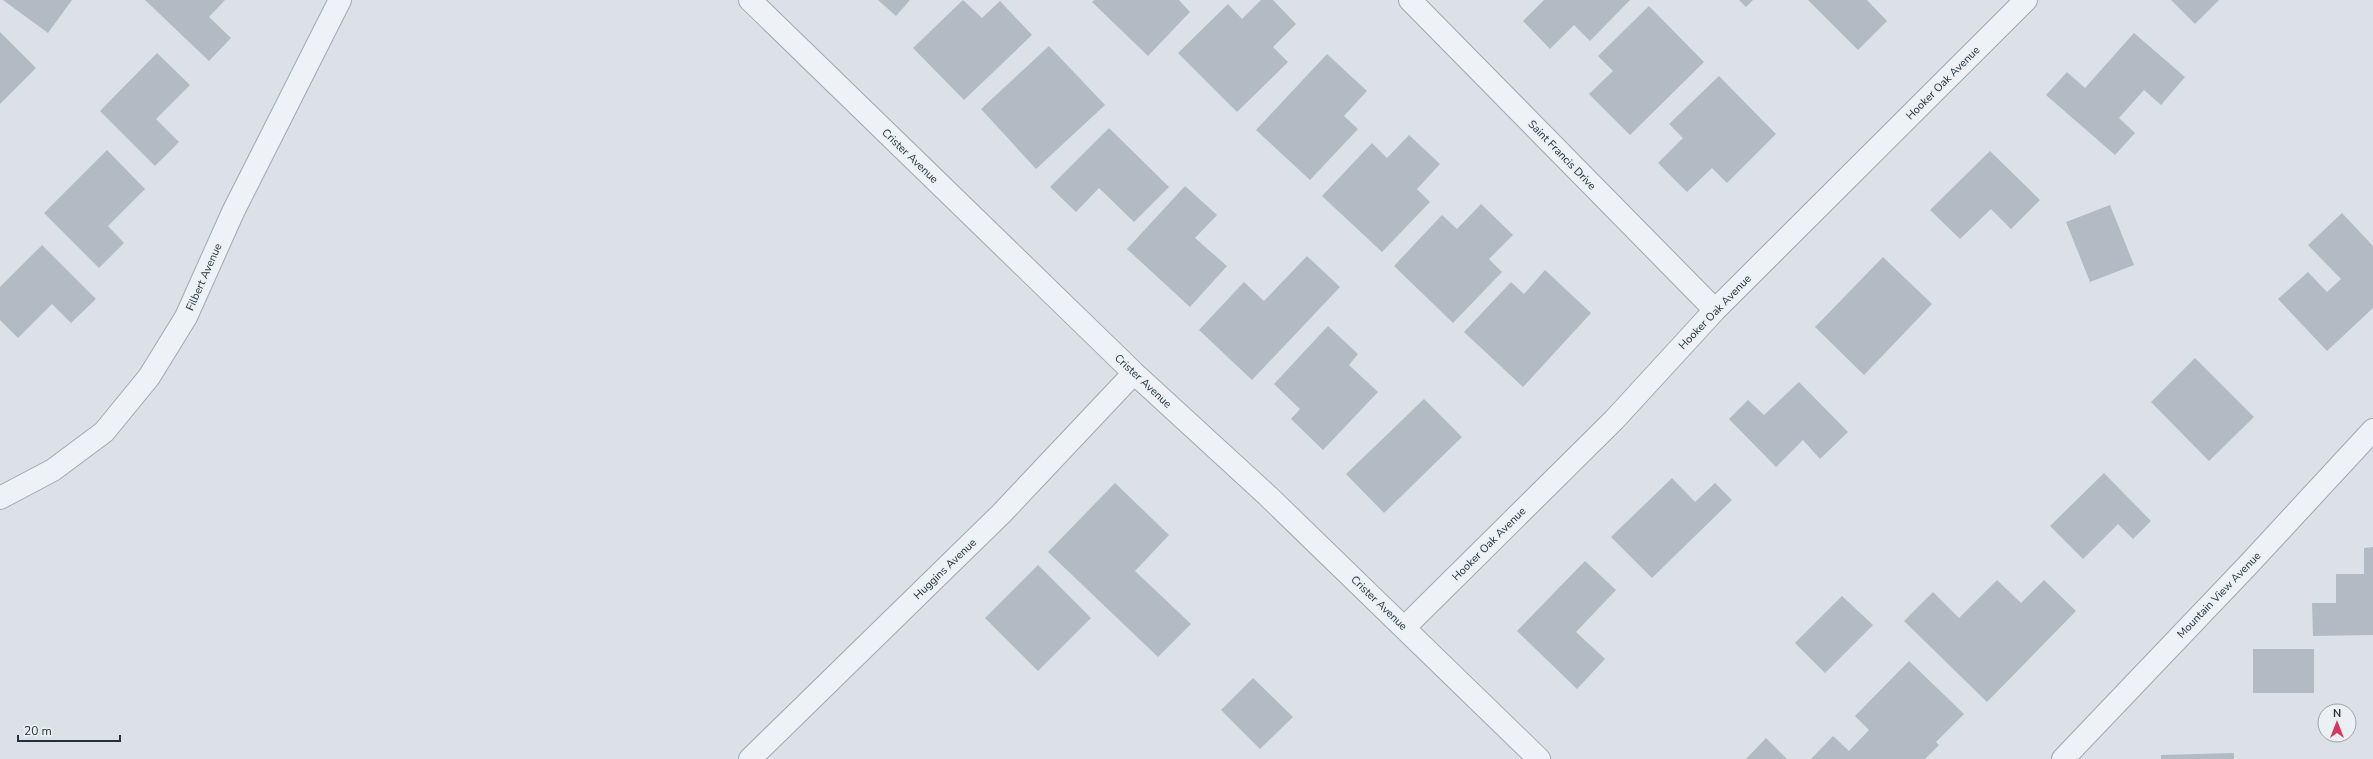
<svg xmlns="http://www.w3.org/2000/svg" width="2373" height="759" font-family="'Nunito Sans',sans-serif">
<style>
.building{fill:#b2bbc3}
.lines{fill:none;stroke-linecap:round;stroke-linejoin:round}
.street-casing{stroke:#a1a8b0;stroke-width:24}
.street{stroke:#eef1f5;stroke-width:22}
.labels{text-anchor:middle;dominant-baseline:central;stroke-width:3.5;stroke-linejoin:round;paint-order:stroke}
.street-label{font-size:11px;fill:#25303d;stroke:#eaf0f4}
</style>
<rect width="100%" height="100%" fill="#dbe1e6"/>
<path class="building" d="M3 0H72L48 33Z
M145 0H225L209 17 231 38 209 61Z
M878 0H910L896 16Z
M963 0 982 18 1000 1 1032 35 964 100 913 48Z
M1094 0H1179L1190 12 1148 56 1092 2Z
M1261 0H1273L1296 24 1273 47 1288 62 1237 112 1178 53 1228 4 1242 19Z
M1544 0H1630L1590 41 1574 25 1550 49 1523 21Z
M1739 0H1753L1746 7Z
M1808 0H1867L1887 21 1858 50Z
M2171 0H2219L2195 24Z
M1649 6 1704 62 1630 135 1589 94 1613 71 1598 56Z
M0 32 36 68 0 104Z
M2134 33 2185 77 2161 105 2144 90 2119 118 2135 133 2115 155 2046 95 2067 72 2085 88Z
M1049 46 1105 105 1036 169 981 109Z
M157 53 190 85 156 119 179 142 155 166 100 111Z
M1327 54 1367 91 1344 116 1358 129 1310 180 1256 130Z
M1719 76 1776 134 1727 183 1712 168 1687 192 1658 163 1683 138 1669 124Z
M1109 128 1169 187 1134 222 1099 188 1076 212 1050 187Z
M1409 135 1440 164 1417 189 1430 202 1382 252 1322 196 1372 143 1387 158Z
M107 150 145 189 108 226 124 243 99 268 44 213Z
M1990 151 2040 200 2011 229 1991 209 1960 239 1930 210Z
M1185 186 1217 215 1195 238 1227 266 1190 307 1127 249Z
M1481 204 1513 235 1489 259 1502 272 1453 323 1394 266 1442 215 1457 229Z
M2110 205 2134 265 2090 282 2066 222Z
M2342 213 2373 246V308L2327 351 2278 299 2308 272 2327 292 2341 279 2308 245Z
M42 245 96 299 71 323 52 304 18 338 0 320V287Z
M1307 256 1340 287 1252 380 1199 330 1244 282 1264 301Z
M1883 257 1932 304 1864 375 1815 327Z
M1545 270 1591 313 1523 387 1464 332 1511 282 1524 294Z
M1328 326 1358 354 1349 365 1378 392 1323 450 1291 419 1300 409 1274 384Z
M2195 358 2254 417 2209 461 2151 402Z
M1799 382 1848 432 1820 459 1803 440 1776 467 1729 419 1748 400 1764 415Z
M1424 399 1462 437 1384 513 1346 474Z
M2104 473 2151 521 2133 539 2118 524 2083 559 2050 526Z
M1672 478 1695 502 1715 483 1732 500 1652 578 1611 537Z
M1115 483 1169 535 1135 571 1191 624 1158 657 1048 552Z
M2373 547V635L2313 636 2312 603H2336V574H2364V548Z
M1585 561 1616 590 1576 632 1605 659 1577 689 1517 631Z
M1038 565 1091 618 1038 671 985 618Z
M1997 580 2021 603 2044 580 2076 611 1987 702 1904 621 1933 592 1959 618Z
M1842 596 1873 625 1825 673 1795 643Z
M2253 649H2314V693H2253Z
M1909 661 1964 714 1936 742 1939 745 1925 759H1811L1833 736 1849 751 1869 730 1855 716Z
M1253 678 1293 717 1260 749 1221 710Z
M1766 738 1787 759H1746Z
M2234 753V759H2161V755Z"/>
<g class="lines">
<defs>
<path id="street" d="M750 0 1134 373 1268 496 1539 759
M1410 0 1715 310
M0 498 53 470 104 432 149 377 186 317 233 212 340 0
M1405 627 1614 420 1715 310 2026 0
M750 759 1001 514 1134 373
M2063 759 2249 564 2373 430"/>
</defs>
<use href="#street" class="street-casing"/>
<use href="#street" class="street"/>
</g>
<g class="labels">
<g class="street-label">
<text transform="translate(1943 83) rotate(-45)">Hooker Oak Avenue</text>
<text transform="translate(1562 155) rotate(46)">Saint Francis Drive</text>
<text transform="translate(910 156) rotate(44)">Crister Avenue</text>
<text transform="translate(204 277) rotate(-66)">Filbert Avenue</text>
<text transform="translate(1715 312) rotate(-46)">Hooker Oak Avenue</text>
<text transform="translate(1143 381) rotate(43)">Crister Avenue</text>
<text transform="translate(1489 544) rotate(-45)">Hooker Oak Avenue</text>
<text transform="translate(945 569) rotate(-44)">Huggins Avenue</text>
<text transform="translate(2219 595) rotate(-46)">Mountain View Avenue</text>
<text transform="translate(1379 603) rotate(44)">Crister Avenue</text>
</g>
</g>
<g transform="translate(2337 723)"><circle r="19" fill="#eaf0f4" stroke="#9ba3ab"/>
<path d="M0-3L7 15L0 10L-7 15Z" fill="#d43860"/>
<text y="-6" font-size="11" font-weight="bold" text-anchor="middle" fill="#25303d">N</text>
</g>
<path d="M18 735v6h102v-6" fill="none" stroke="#25303d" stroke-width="2"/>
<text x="24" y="735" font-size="12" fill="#25303d" stroke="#eaf0f4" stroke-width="3" paint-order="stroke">20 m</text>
</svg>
